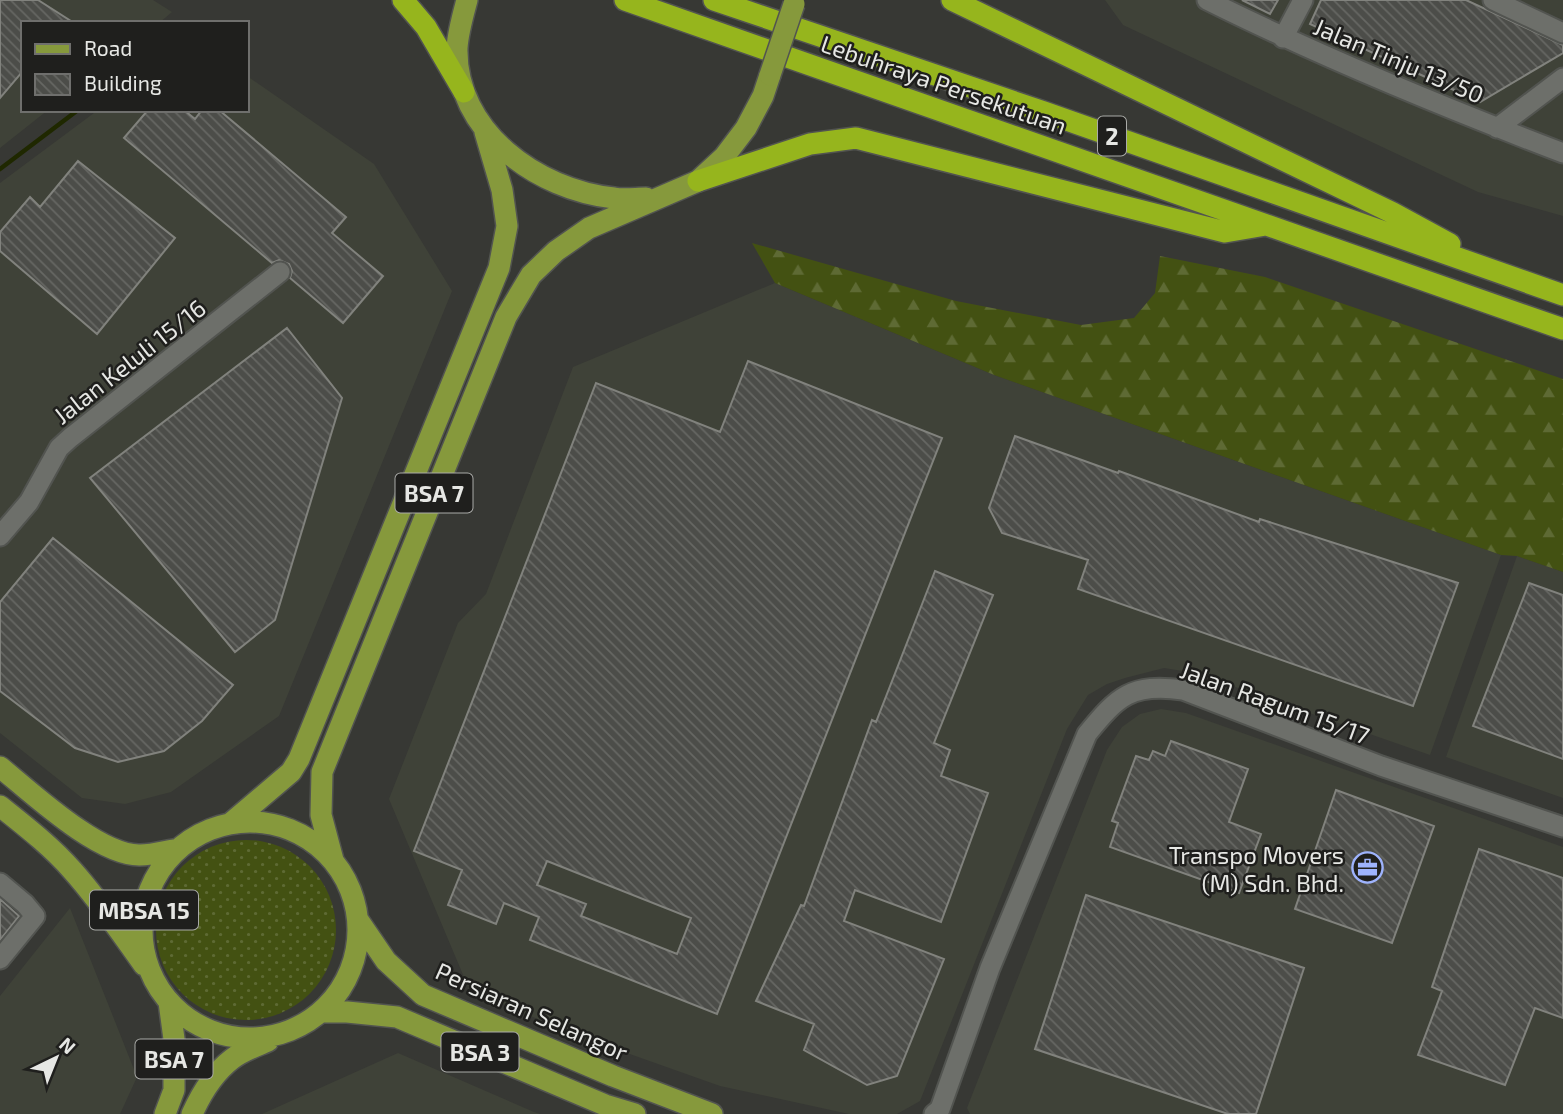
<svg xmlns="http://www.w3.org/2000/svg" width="1563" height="1114" font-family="'Exo 2',sans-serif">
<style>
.built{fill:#3f4238}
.grass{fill:url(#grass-dots)}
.forest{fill:url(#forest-firs)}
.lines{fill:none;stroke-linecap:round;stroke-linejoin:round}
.stream{stroke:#1f2800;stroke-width:4.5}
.building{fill:url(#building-back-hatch);stroke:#81827d;stroke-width:2;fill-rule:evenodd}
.minor-casing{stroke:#525450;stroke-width:23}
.major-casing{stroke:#525450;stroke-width:24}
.highway-casing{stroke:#525450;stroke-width:24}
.minor{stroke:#6d6f6a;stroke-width:19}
.major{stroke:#86993c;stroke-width:21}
.highway{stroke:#96b51d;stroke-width:21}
.major-bridge-casing{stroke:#525450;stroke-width:24;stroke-linecap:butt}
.major-bridge{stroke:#86993c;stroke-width:21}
.labels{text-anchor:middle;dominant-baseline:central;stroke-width:5;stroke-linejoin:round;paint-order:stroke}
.shield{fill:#1f1f1d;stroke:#aaaba8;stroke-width:2}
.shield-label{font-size:23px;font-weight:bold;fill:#e6e7e4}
.street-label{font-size:24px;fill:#e6e7e4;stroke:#1f1f1d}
.poi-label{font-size:24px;fill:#e6e7e4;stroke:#1f1f1d;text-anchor:end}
</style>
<defs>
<pattern id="grass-dots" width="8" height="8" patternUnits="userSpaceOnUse" patternTransform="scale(1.75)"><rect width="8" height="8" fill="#435112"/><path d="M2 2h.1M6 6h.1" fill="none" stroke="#5e6a34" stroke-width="1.8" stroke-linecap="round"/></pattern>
<pattern id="forest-firs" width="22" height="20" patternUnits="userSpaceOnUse" patternTransform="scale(1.75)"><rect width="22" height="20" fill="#435112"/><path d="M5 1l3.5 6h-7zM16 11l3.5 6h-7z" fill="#5e6a34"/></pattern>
<pattern id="building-back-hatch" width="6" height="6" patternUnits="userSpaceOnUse" patternTransform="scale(1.75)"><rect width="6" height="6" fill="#4c4d49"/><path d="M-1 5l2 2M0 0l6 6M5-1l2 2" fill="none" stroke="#666763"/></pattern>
</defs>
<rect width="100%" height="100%" fill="#373834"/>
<path class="built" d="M0 0H153L172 12 159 23H23V110H48L0 148Z
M1105 0H1563V216L1478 192 1123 25Z
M247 76 374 164 452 291 279 716 171 792 125 804 82 798 0 733V183L98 110H247Z
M775 283 994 375 1501 555 1430 755 1195 673 1164 668 1125 678 1107 684 1088 695 1067 729 920 1101 897 1114H849L720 1086 565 1031 469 989 389 799 458 623 486 594 573 367Z
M1517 556 1563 572V798L1446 757Z
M1161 709 1186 713 1563 847V1114H970L967 1108 1107 750 1122 727 1140 714Z
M70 908 137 1077 120 1114H0V996Z
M398 1053 534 1112 540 1114H262Z"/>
<path class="grass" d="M156 930a90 90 0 1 1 180 0a90 90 0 1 1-180 0Z"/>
<path class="forest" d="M752 243 956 301 1081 325 1134 318 1155 293 1160 256 1265 277 1563 379V572L1517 556 1501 555 994 375 775 283Z"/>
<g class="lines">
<path class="stream" d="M0 169 78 110"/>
</g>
<path class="building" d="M0 0H38L74 23H23V71L0 98Z
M1242 0H1278L1270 14Z
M1321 0H1466L1563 45V53L1480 102 1310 24Z
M148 110H184L195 119 202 110H219L346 217 332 233 383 276 343 323 290 278 292 271 289 264 279 260 272 263 124 138Z
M78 161 175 238 97 334 0 251V232L30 197 40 207Z
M287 328 342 398 275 620 235 652 90 478Z
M748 361 942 438 717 1014 530 940 539 917 504 903 496 924 448 905 462 870 414 851 596 383 720 432ZM547 861 691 918 677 954 581 916 586 904 537 885Z
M1015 436 1118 473 1119 471 1259 522 1260 519 1458 583 1413 706 1078 589 1088 560 1002 533 989 508Z
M53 538 233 685 202 721 164 751 118 762 75 748 0 691V602Z
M935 571 993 595 934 743 950 750 941 776 988 793 941 922 855 890 844 921 944 959 897 1076 867 1085 804 1050 814 1024 756 1001 801 905 804 906 872 720 876 722Z
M1529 583 1563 595V759L1473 726Z
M1171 741 1248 769 1229 822 1261 834 1239 893 1110 847 1118 823 1112 821 1136 756 1149 760 1153 751 1165 756Z
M1336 790 1434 826 1392 943 1295 909Z
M1479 849 1563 878V1018L1535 1008 1505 1085 1418 1055 1442 991 1432 987Z
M1086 895 1304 968 1256 1114H1228L1035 1049Z
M0 899 19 916 0 940Z"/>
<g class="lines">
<defs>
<path id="minor" d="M1207 0C1323 58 1443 107 1563 153
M1493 0 1563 33
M1283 38 1303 0
M1497 128 1563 78
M0 536 29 502 59 448 70 438 280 272
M0 883 25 904 35 916 0 959
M934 1114 940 1109 990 968 1087 734C1118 696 1131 683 1183 690L1381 766 1563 827"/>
<path id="major" d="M467 0C463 15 458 32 457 48 455 131 537 190 614 198 624 200 636 198 646 198
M0 767C32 793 99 856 140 855 152 855 166 851 178 849
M0 806C25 826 51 846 72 870 99 900 121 933 144 965
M142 930a108 108 0 1 1 216 0a108 108 0 1 1-216 0Z
M231 823 291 772 299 759 499 268 507 226 502 190 485 132
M333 860 321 815 322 772 506 317 531 275 556 251 589 228 698 181 724 157 746 128 763 96 770 75
M358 920 386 961 423 995 613 1076 712 1114
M322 1012H347L397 1017 605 1105 635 1114
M165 1114 174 1090V1039L169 1002
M192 1114C201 1094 215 1072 232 1059 242 1051 257 1046 268 1041"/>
<path id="highway" d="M403 0 426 27 464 92
M625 0 1563 329
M714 0 1044 112 1563 295
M952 0 1393 213 1450 244
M698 181 810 144 856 138 1225 232 1266 225"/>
</defs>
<use href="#minor" class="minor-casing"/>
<use href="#major" class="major-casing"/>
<use href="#highway" class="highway-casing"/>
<use href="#minor" class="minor"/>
<use href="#major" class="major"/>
<use href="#highway" class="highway"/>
<defs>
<path id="major-bridge" d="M770 75 794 4"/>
</defs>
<use href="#major-bridge" class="major-bridge-casing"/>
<use href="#major-bridge" class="major-bridge"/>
</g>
<defs>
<symbol id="office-ring" viewBox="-11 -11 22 22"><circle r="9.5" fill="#1f1f1d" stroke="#9eb3fd" stroke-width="1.5"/><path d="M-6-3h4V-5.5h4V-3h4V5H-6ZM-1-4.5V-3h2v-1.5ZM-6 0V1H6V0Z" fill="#9eb3fd"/></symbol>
</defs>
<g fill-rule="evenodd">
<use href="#office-ring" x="1350" y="850" width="35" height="35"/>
</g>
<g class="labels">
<g class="shield">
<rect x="1098" y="116.5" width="28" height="39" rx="5"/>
<rect x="395.5" y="473.5" width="77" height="39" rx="5"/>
<rect x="90" y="890.5" width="108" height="39" rx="5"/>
<rect x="441.5" y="1032.5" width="77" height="39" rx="5"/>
<rect x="135.5" y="1039.5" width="77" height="39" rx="5"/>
</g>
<g class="shield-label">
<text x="1112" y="136">2</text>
<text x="434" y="493">BSA 7</text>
<text x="144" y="910">MBSA 15</text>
<text x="480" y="1052">BSA 3</text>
<text x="174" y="1059">BSA 7</text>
</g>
<g class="street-label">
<text transform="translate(1399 60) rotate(23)">Jalan Tinju 13/50</text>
<text transform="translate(944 84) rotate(19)">Lebuhraya Persekutuan</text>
<text transform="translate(129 361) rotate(-38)">Jalan Keluli 15/16</text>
<text transform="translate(1275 702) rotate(20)">Jalan Ragum 15/17</text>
<text transform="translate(532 1011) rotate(24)">Persiaran Selangor</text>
</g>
<g class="poi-label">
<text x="1344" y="854">Transpo Movers<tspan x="1344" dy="28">(M) Sdn. Bhd.</tspan></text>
</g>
</g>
<rect x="21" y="21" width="228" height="91" fill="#1f1f1d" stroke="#6f6f6d" stroke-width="2"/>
<rect x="35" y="44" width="35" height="10" fill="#86993c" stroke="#6f6f6d" stroke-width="2"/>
<text x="84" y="56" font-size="21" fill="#e6e7e4">Road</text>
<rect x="35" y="74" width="35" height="21" fill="url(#building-back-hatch)" stroke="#6f6f6d" stroke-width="2"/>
<text x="84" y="91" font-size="21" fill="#e6e7e4">Building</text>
<g transform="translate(56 1058) rotate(43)" stroke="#1f1f1d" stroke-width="5" paint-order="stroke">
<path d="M0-5L12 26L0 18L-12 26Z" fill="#e6e7e4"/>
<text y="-10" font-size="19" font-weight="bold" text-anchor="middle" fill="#e6e7e4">N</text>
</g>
</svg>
